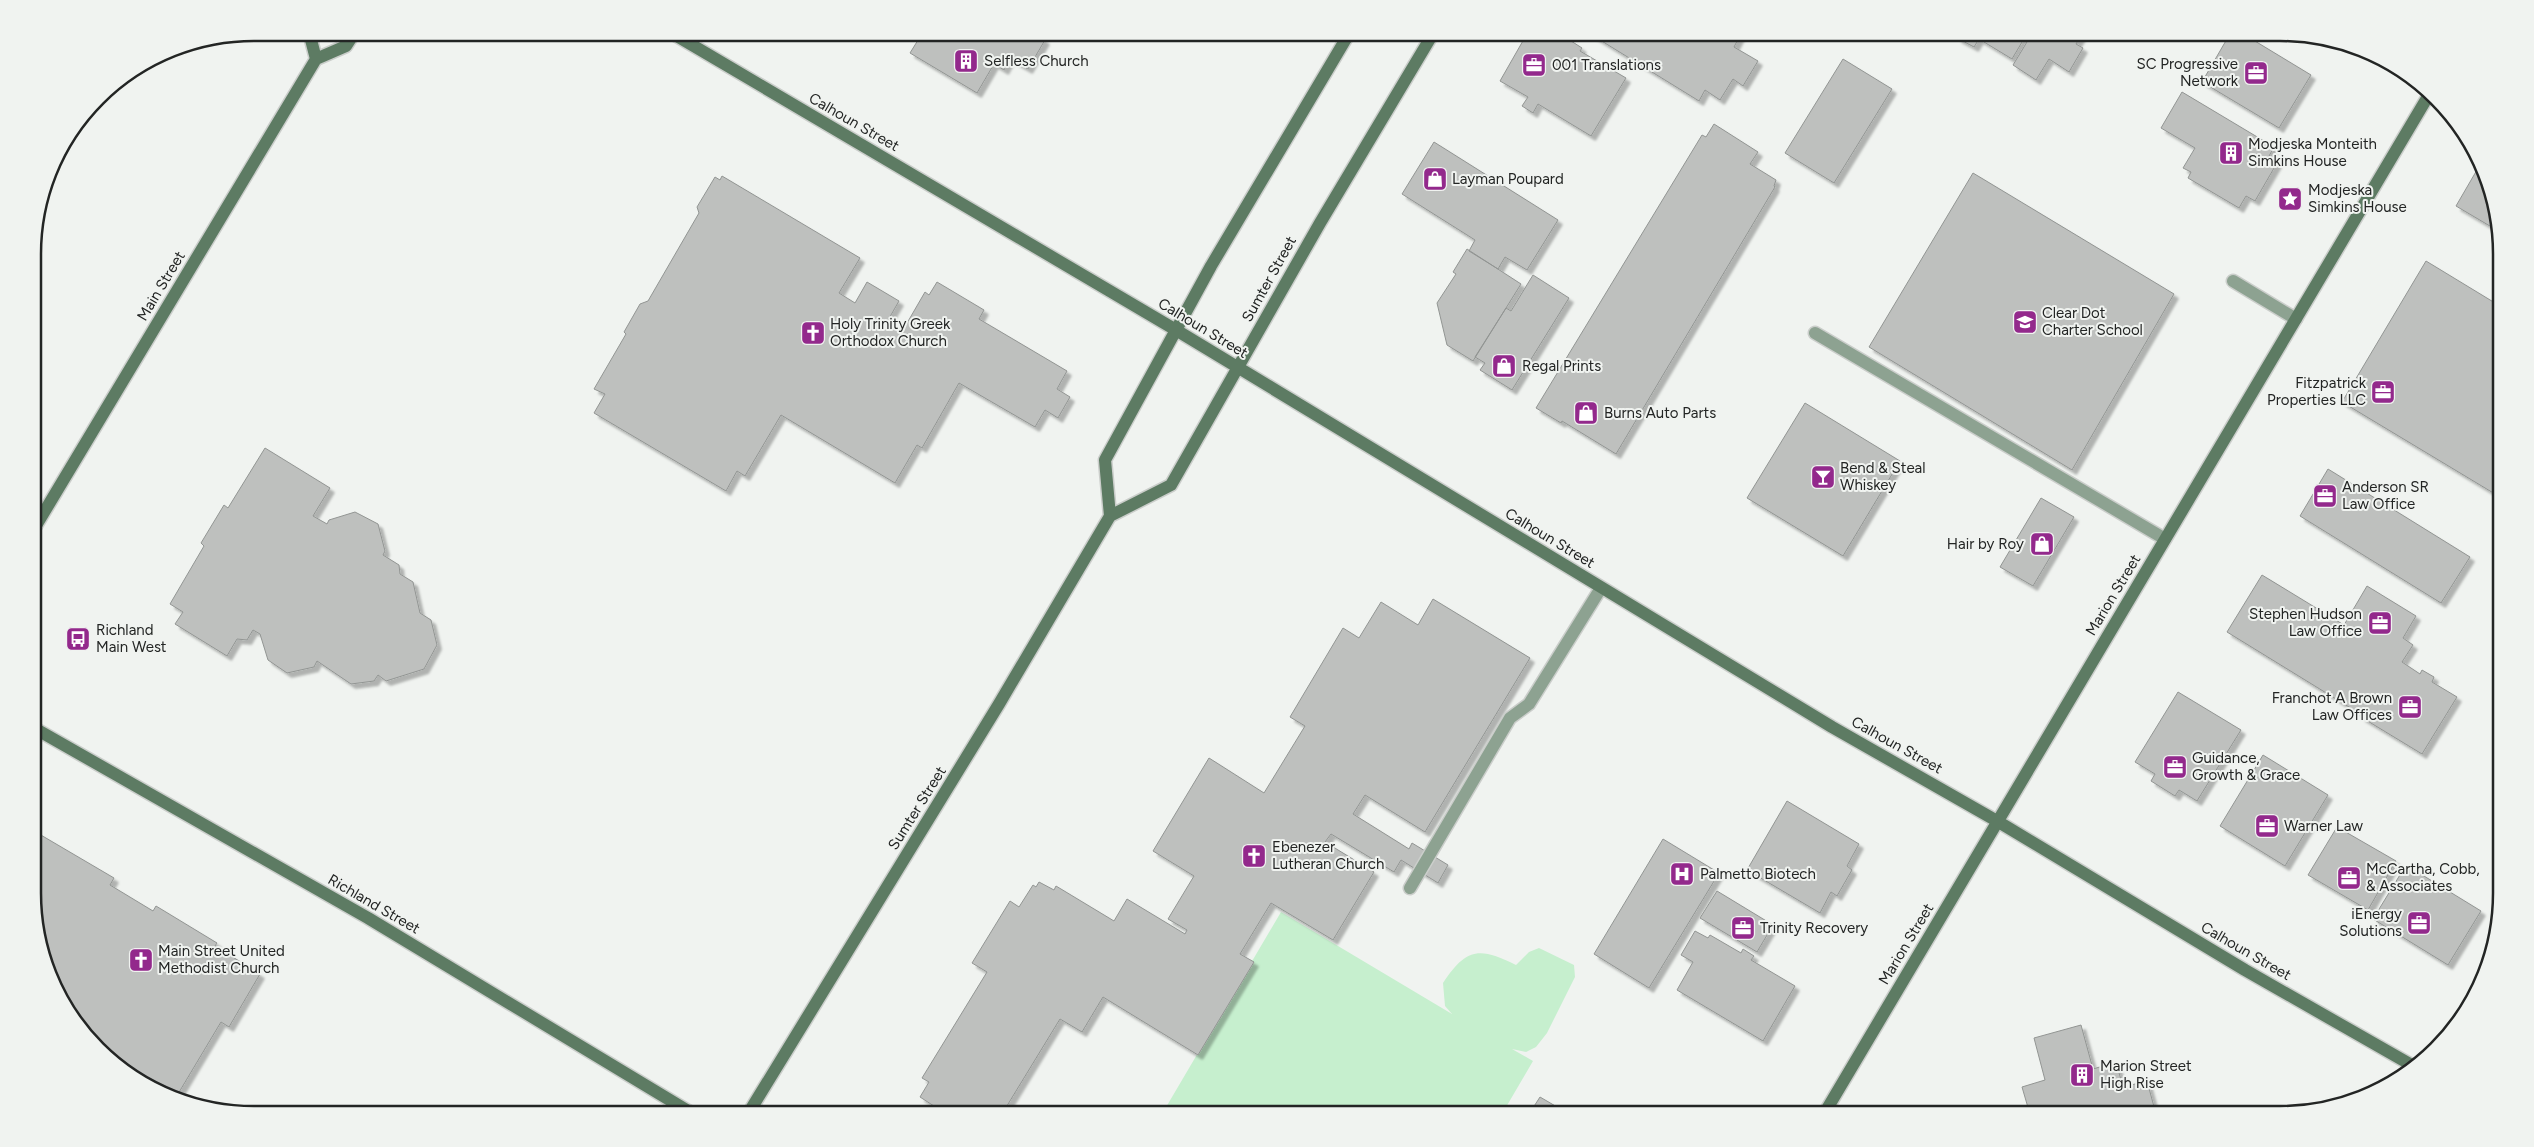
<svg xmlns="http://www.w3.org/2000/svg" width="2534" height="1147" font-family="Figtree,sans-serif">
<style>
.green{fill:#c6efce}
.building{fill:#bec0be;stroke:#929593;filter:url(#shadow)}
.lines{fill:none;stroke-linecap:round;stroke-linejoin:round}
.lane-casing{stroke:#cbcecb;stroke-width:15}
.secondary-casing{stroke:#cbcecb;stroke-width:15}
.lane{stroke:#8da291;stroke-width:12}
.secondary{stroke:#5d7b63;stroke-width:12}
.labels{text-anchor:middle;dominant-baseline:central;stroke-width:4;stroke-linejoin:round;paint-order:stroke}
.poi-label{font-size:15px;fill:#232524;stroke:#f0f3f0;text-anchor:start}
.street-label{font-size:15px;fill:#232524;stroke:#f0f3f0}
.rim{fill:none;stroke:#232524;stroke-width:2.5}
</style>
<defs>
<filter id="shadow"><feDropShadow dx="4.5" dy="4.5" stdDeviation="1" flood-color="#0004"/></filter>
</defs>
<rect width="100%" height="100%" fill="#f0f3f0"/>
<path class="green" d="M1281 912 1452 1014 1445 1006 1443 983C1466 949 1478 946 1516 965L1529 952 1539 948 1574 965 1575 977 1547 1033 1536 1047 1526 1052 1512 1049 1533 1061 1502 1114H1162Z"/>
<path class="building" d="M923 32H1033L1045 40 1028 69 1010 59 1004 70 994 64 977 93 910 53Z
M1528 32H1557L1582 48 1580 51 1626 78 1591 136 1538 104 1533 113 1522 106 1528 97 1500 81Z
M1587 32H1742L1734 47 1758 61 1743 86 1733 79 1720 100 1705 90 1699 101Z
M1960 32H2028L2012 59 1979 39 1974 47 1957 38Z
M2033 32H2075L2081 36 2076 44 2083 48 2069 72 2049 59 2036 80 2013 65Z
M2231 32H2240L2311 75 2279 128 2202 82Z
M1843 59 1892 89 1834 183 1785 153Z
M2182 92 2274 147 2268 158 2277 163 2255 201 2246 196 2239 208 2188 178 2191 172 2183 168 2195 148 2161 128Z
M1714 124 1758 152 1750 164 1776 180 1774 186 1775 187 1616 454 1562 421 1561 423 1536 408 1702 135 1706 137Z
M1434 142 1558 220 1527 270 1505 257 1498 269 1469 251 1475 240 1402 194Z
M2481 163 2485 170 2500 232 2456 206Z
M1973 173 2174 294 2072 470 1869 347Z
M722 176 860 258 839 293 855 303 867 282 899 301 887 322 903 330 925 292 929 295 937 282 984 310 979 319 1067 371 1057 389 1070 397 1058 418 1045 410 1035 427 959 383 922 448 917 445 895 483 781 415 745 476 737 471 726 491 594 413 605 394 594 389 626 334 624 332 640 304 648 301 699 213 697 207 715 177 720 180Z
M1467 249 1521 284 1473 361 1447 345 1437 303 1456 274 1453 272Z
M2426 261 2500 306V497L2342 402Z
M1533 275 1569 298 1512 390 1480 370 1485 363 1475 357 1506 308 1511 311Z
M1805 403 1900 461 1843 556 1747 498Z
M265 448 330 488 313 516 327 524 329 520 355 512 378 524 385 551 383 555 399 565 400 574 413 582 420 613 431 620 437 645 424 669 386 681 378 675 374 681 351 684 317 661 314 667 287 673 268 660 260 634 253 630 247 640 237 639 227 656 175 624 183 612 170 604 204 546 201 543 224 505 228 508Z
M2328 469 2470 557 2441 603 2300 516Z
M2041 498 2074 517 2033 586 2000 567Z
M2262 575 2344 625 2367 586 2416 616 2403 638 2413 645 2402 662 2420 674 2422 670 2434 677 2432 682 2457 697 2422 754 2361 717 2362 715 2227 632Z
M1433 599 1530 658 1425 832 1365 795 1353 814 1409 849 1412 843 1448 865 1438 883 1401 860 1394 872 1331 834 1325 842 1374 872 1333 940 1271 903 1240 954 1254 962 1198 1055 1103 997 1082 1032 1060 1019 1002 1114H933L937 1108 920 1097 929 1082 922 1078 987 972 972 963 1010 901 1019 907 1033 885 1036 887 1039 882 1054 890 1056 886 1114 921 1127 899 1185 934 1187 930 1168 919 1194 876 1153 851 1209 758 1264 793 1305 726 1290 717 1343 628 1359 638 1381 602 1418 625Z
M2178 692 2241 730 2197 801 2179 790 2175 796 2151 781 2155 774 2135 762Z
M2263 755 2328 795 2285 866 2220 826Z
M1787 801 1859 844 1847 866 1852 870 1837 896 1831 892 1820 913 1747 870Z
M2337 827 2396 861 2368 910 2308 875Z
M34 831 114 878 110 885 153 911 156 906 217 943 215 946 260 974 229 1027 221 1022 175 1099 119 1069 78 1028 49 978 34 922Z
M1663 839 1719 873 1649 988 1594 954Z
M2406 865 2481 911 2448 965 2373 919Z
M1717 891 1773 925 1757 952 1700 918Z
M1695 931 1708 938 1710 935 1741 953 1743 949 1754 956 1751 960 1795 986 1763 1041 1677 990 1693 962 1681 955Z
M2081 1025 2093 1069 2116 1062 2123 1087 2147 1081 2156 1114H2018L2029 1111 2022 1087 2045 1080 2034 1038Z
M1540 1097 1569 1114H1529Z"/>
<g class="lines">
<defs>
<path id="lane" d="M2233 281 2296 319
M1815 333 2165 539
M1410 888 1510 718 1529 704 1601 588"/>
<path id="secondary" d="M309 32 316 59
M670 32 1176 330 1832 727 1997 821 2245 970 2415 1067
M1110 516 1105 460 1211 266 1350 32
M34 529 316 59 346 46 355 32
M34 728 368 918 693 1114
M748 1114 999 704 1110 516 1171 485 1320 223 1434 32
M1824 1114 2430 93"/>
</defs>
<use href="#lane" class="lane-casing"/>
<use href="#secondary" class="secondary-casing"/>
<use href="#lane" class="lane"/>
<use href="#secondary" class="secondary"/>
</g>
<defs>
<symbol id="building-square" viewBox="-11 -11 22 22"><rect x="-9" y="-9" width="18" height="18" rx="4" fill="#93298c" stroke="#f0f3f0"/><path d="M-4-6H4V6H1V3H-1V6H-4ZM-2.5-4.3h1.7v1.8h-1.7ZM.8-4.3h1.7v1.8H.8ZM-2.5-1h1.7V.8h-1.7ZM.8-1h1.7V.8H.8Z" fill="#fff"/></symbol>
<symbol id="office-square" viewBox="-11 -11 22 22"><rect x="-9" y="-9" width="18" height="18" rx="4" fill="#93298c" stroke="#f0f3f0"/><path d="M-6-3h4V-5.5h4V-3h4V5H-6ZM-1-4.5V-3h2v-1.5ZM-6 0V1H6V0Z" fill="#fff"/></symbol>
<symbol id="shop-square" viewBox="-11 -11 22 22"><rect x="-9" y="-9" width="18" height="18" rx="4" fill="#93298c" stroke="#f0f3f0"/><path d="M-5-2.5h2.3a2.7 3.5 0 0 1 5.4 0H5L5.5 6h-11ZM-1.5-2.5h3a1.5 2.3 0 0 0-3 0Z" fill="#fff"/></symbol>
<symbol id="sight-square" viewBox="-11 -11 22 22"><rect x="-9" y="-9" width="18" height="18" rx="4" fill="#93298c" stroke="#f0f3f0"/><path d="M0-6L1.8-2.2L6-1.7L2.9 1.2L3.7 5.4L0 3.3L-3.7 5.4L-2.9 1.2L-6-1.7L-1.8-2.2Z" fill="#fff"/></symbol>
<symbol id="school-square" viewBox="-11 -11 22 22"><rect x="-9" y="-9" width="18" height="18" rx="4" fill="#93298c" stroke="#f0f3f0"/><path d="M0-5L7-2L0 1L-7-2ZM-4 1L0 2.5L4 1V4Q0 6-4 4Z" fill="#fff"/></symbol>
<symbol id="church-square" viewBox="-11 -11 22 22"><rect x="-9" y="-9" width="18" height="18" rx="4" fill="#93298c" stroke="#f0f3f0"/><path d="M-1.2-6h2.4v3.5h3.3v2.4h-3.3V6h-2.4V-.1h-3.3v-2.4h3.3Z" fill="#fff"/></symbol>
<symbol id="bar-square" viewBox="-11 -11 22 22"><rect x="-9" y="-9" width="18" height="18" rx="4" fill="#93298c" stroke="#f0f3f0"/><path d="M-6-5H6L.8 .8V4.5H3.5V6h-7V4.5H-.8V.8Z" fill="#fff"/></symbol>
<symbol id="bus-square" viewBox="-11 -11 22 22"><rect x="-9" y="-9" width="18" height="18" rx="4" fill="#93298c" stroke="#f0f3f0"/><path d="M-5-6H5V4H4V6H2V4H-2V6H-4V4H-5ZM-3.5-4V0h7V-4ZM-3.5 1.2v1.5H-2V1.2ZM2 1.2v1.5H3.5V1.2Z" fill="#fff"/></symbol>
<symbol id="hospital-square" viewBox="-11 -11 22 22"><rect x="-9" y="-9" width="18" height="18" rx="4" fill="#93298c" stroke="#f0f3f0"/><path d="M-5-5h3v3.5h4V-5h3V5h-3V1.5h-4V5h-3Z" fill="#fff"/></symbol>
</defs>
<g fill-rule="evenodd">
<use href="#building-square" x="952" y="47" width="28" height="28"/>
<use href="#office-square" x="1520" y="51" width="28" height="28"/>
<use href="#office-square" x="2242" y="59" width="28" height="28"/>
<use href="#building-square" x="2217" y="139" width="28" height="28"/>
<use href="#shop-square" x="1421" y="165" width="28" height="28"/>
<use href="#sight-square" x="2276" y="185" width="28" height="28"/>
<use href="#school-square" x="2011" y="308" width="28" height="28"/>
<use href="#church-square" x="799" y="319" width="28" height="28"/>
<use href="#shop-square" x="1490" y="352" width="28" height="28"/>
<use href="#office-square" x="2369" y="378" width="28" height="28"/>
<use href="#shop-square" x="1572" y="399" width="28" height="28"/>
<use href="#bar-square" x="1809" y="463" width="28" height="28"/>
<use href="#office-square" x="2311" y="482" width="28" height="28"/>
<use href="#shop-square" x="2028" y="530" width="28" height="28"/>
<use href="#office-square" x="2366" y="609" width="28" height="28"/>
<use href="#bus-square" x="64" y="625" width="28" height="28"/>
<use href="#office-square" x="2396" y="693" width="28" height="28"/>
<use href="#office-square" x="2161" y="753" width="28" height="28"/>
<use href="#office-square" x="2253" y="812" width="28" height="28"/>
<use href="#church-square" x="1240" y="842" width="28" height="28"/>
<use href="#hospital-square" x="1668" y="860" width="28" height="28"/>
<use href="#office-square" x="2335" y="864" width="28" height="28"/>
<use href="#office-square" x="2405" y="909" width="28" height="28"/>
<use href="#office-square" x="1729" y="914" width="28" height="28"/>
<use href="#church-square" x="127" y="946" width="28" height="28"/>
<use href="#building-square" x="2068" y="1061" width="28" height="28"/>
</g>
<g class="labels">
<g class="poi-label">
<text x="984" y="61">Selfless Church</text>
<text x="2238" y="64" text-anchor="end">SC Progressive<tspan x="2238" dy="17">Network</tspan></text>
<text x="1552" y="65">001 Translations</text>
<text x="2248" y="144">Modjeska Monteith<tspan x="2248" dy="17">Simkins House</tspan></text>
<text x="1452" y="179">Layman Poupard</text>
<text x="2308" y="190">Modjeska<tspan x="2308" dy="17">Simkins House</tspan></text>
<text x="2042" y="313">Clear Dot<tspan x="2042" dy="17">Charter School</tspan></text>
<text x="830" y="324">Holy Trinity Greek<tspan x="830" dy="17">Orthodox Church</tspan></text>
<text x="1522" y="366">Regal Prints</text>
<text x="2366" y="383" text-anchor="end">Fitzpatrick<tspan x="2366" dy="17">Properties LLC</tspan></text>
<text x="1604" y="413">Burns Auto Parts</text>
<text x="1840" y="468">Bend &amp; Steal<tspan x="1840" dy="17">Whiskey</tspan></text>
<text x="2342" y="487">Anderson SR<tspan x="2342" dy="17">Law Office</tspan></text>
<text x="2024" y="544" text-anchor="end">Hair by Roy</text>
<text x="2362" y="614" text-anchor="end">Stephen Hudson<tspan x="2362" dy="17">Law Office</tspan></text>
<text x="96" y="630">Richland<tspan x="96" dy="17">Main West</tspan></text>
<text x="2392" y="698" text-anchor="end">Franchot A Brown<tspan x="2392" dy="17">Law Offices</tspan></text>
<text x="2192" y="758">Guidance,<tspan x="2192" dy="17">Growth &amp; Grace</tspan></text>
<text x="2284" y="826">Warner Law</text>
<text x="1272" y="847">Ebenezer<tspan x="1272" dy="17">Lutheran Church</tspan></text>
<text x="2366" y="869">McCartha, Cobb,<tspan x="2366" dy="17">&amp; Associates</tspan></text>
<text x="1700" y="874">Palmetto Biotech</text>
<text x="2402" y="914" text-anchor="end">iEnergy<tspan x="2402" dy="17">Solutions</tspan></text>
<text x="1760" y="928">Trinity Recovery</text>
<text x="158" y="951">Main Street United<tspan x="158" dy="17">Methodist Church</tspan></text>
<text x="2100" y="1066">Marion Street<tspan x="2100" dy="17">High Rise</tspan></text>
</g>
<g class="street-label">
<text transform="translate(854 122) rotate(30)">Calhoun Street</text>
<text transform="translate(1269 279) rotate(-61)">Sumter Street</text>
<text transform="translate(161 286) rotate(-59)">Main Street</text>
<text transform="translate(1203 328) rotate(31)">Calhoun Street</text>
<text transform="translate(1550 538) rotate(31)">Calhoun Street</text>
<text transform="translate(2113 595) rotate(-59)">Marion Street</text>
<text transform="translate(1897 745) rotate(29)">Calhoun Street</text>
<text transform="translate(917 808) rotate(-58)">Sumter Street</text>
<text transform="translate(374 904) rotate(30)">Richland Street</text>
<text transform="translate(1906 944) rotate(-59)">Marion Street</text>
<text transform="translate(2246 951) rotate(30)">Calhoun Street</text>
</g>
</g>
<path d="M0 0H2534V1147H0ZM254 41H2280A213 213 0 0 1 2493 254V893A213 213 0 0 1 2280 1106H254A213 213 0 0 1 41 893V254A213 213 0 0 1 254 41Z" fill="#f0f3f0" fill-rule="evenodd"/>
<path class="rim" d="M254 41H2280A213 213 0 0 1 2493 254V893A213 213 0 0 1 2280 1106H254A213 213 0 0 1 41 893V254A213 213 0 0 1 254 41Z"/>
</svg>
